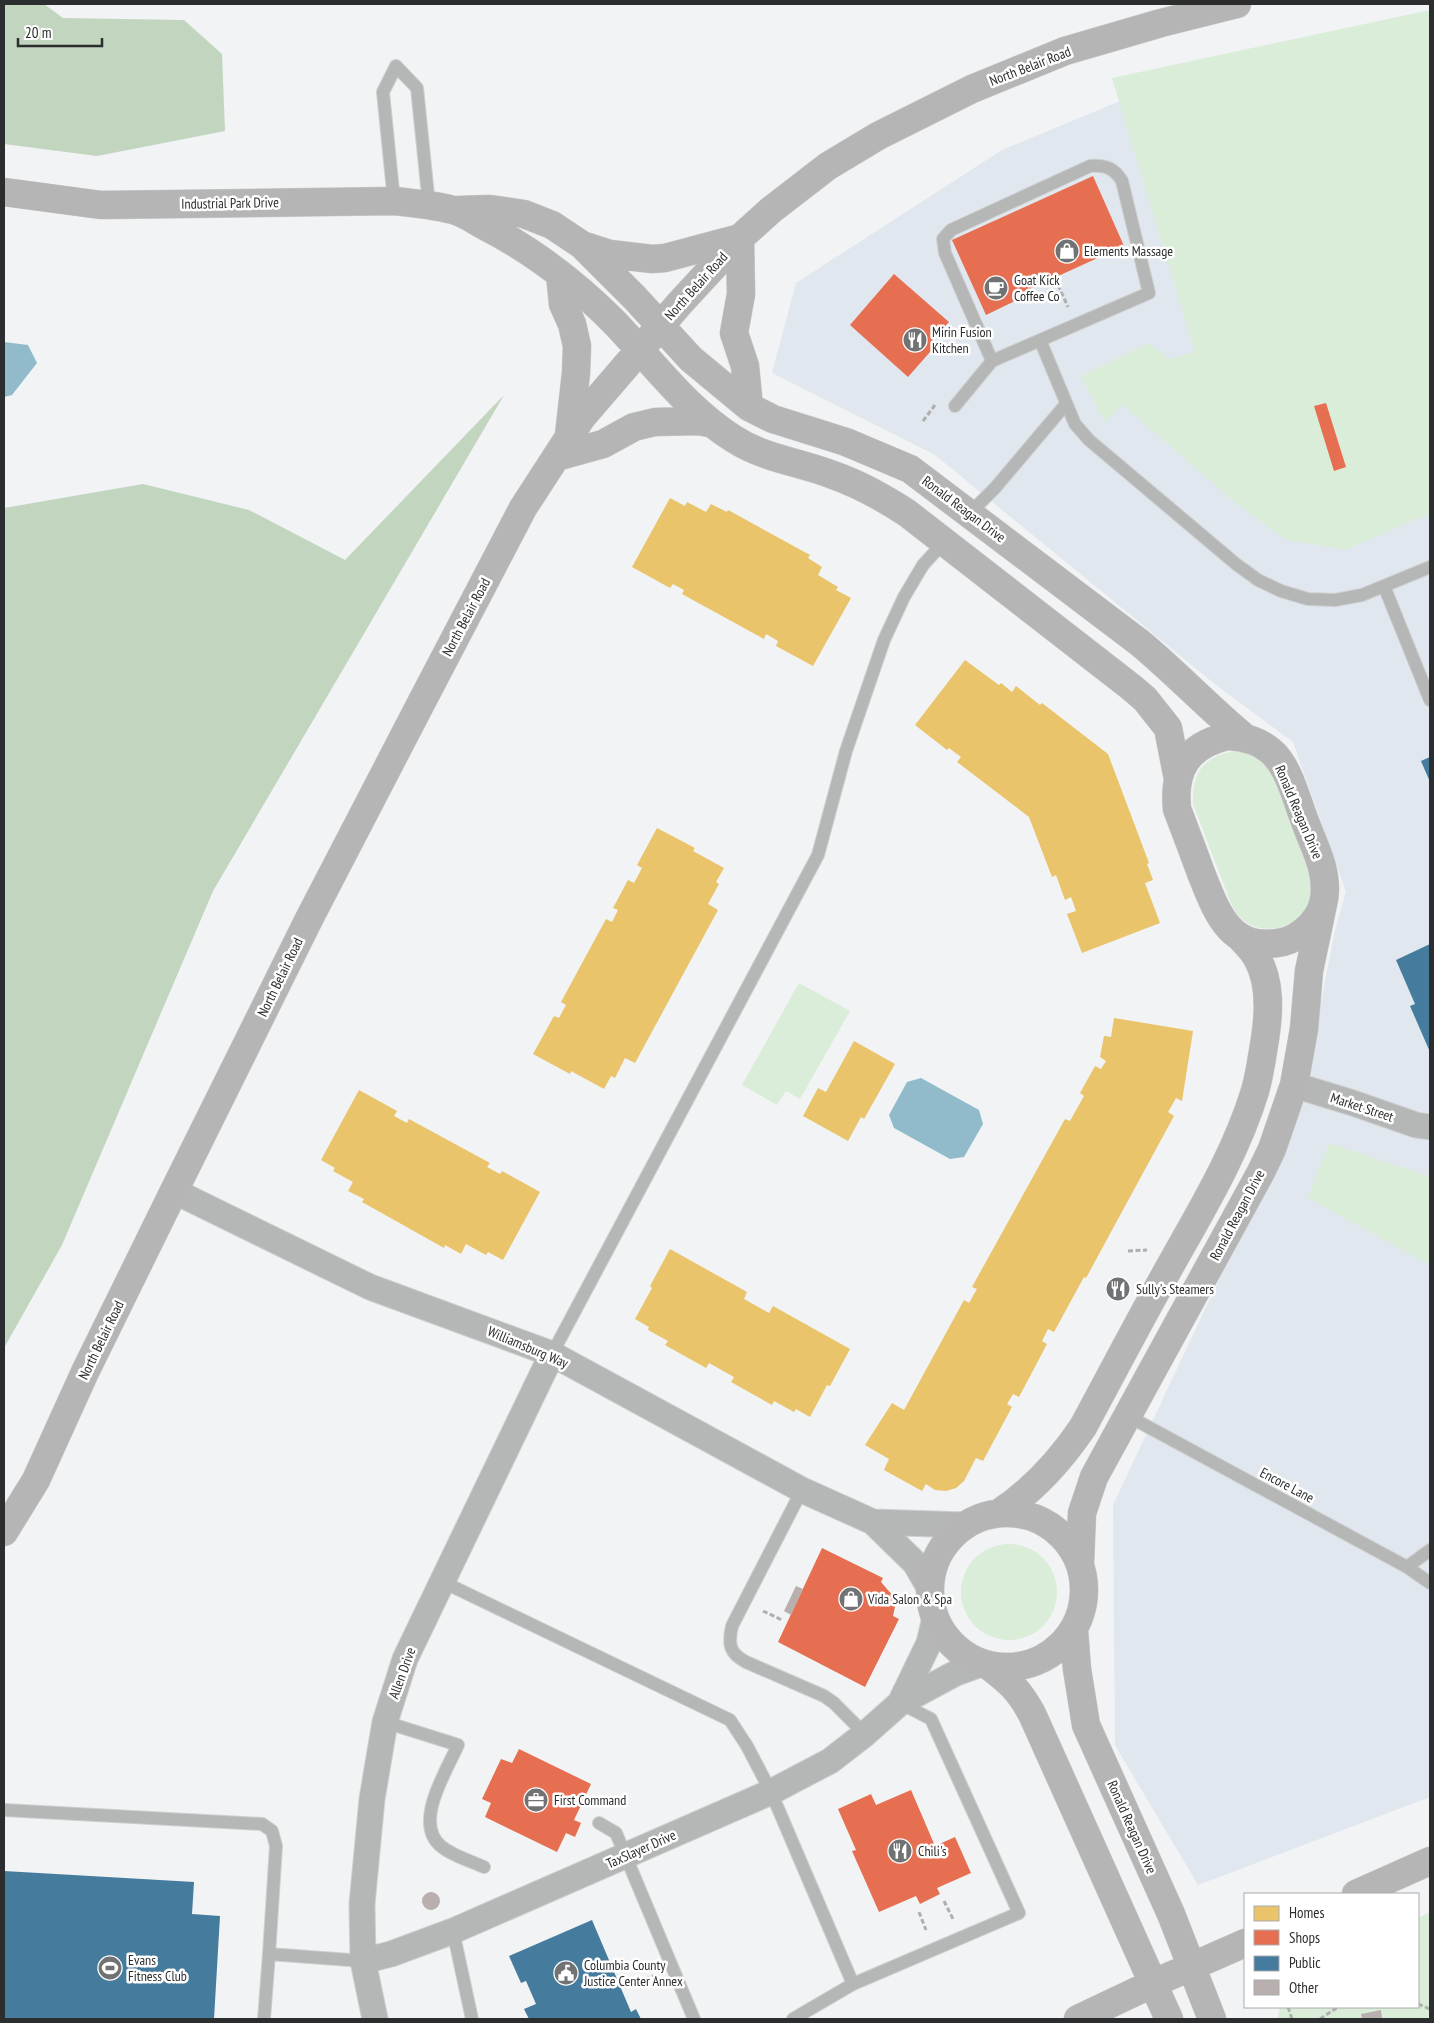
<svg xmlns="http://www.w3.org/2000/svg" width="1434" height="2023" font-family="'PT Sans Narrow',sans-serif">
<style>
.built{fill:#e1e7ee}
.green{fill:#daedd8}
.forest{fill:#c2d5bf}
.water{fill:#91bbca}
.homes{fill:#e9c46a}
.shops{fill:#e76f51}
.public{fill:#457b9d}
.building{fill:#b8afae}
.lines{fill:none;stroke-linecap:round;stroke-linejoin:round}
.lane-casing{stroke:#cecfd0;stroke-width:14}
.street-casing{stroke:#cecfd0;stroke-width:27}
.secondary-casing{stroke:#cecfd0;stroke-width:29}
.path{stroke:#afafb0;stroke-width:3;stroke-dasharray:5 2.5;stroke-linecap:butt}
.lane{stroke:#b5b6b6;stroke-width:12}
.street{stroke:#b5b6b6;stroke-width:25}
.secondary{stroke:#b5b5b5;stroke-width:28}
.labels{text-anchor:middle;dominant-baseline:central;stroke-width:5;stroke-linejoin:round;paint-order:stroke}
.street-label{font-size:14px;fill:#2c2d2e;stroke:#fff}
.poi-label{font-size:14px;fill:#2c2d2e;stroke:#fff;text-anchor:start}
</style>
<rect width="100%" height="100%" fill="#f1f3f5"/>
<path class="built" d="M1430 23V1797L1198 1885 1115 1745 1113 1505 1300 1107 1336 926 1346 892 1293 742 1216 685 935 455 772 373 796 283 1002 150 1149 89Z"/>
<path class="green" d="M1430 10V513L1346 550 1286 540 1230 498 1122 404 1105 423 1081 376 1148 343 1169 359 1195 352 1112 78Z
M1235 751C1249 752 1258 756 1269 765L1311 873C1312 884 1313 893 1309 904 1300 929 1261 937 1242 919 1238 916 1235 910 1232 906L1193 804C1192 772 1203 757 1235 751Z
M799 983 850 1011 800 1099 786 1091 777 1105 742 1085Z
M1329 1143 1430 1177V1265L1308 1198Z
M961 1592a48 48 0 1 1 96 0a48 48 0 1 1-96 0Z
M1430 1912V2019H1277L1280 2007H1418V1918Z"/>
<path class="forest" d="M4 4H44L63 18 184 20 222 54 225 131 97 156 4 144Z
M504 395 213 891 62 1245 4 1348V508L143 484 249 510 345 560Z"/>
<path class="water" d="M4 342 28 345 37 363 12 395 4 397Z
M921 1078 979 1110 983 1124 964 1157 950 1159 894 1128 889 1115 907 1082Z"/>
<path class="homes" d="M670 498 685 506 687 502 706 512 711 504 727 512 728 510 810 555 808 558 822 567 818 575 838 587 836 590 851 598 813 666 776 646 778 641 766 634 764 639 682 594 684 590 673 584 670 588 632 567Z
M965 660 999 685 1001 683 1012 692 1016 686 1040 705 1042 703 1108 754 1149 863 1147 864 1153 880 1145 883 1160 923 1082 953 1067 914 1076 911 1071 897 1065 900 1056 875 1052 877 1029 817 957 762 961 757 949 748 947 750 915 725Z
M657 828 695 848 693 851 724 868 716 882 719 884 708 904 718 910 635 1063 625 1058 615 1078 611 1076 604 1089 571 1071 570 1074 533 1054 554 1016 559 1018 566 1005 561 1002 606 919 612 922 618 910 613 908 628 880 634 883 642 868 637 865Z
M1114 1018 1193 1031 1182 1101 1176 1098 1168 1112 1174 1116 1086 1278 1084 1277 1054 1332 1048 1329 1042 1341 1047 1344 1019 1397 1013 1394 1007 1404 1012 1407 983 1461 976 1458 964 1481 956 1488 946 1491 935 1490 926 1484 922 1491 884 1470 889 1459 865 1445 892 1403 904 1410 964 1300 969 1303 977 1289 972 1287 1065 1119 1070 1121 1084 1096 1080 1093 1095 1066 1101 1069 1106 1061 1100 1057 1104 1036 1111 1037Z
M854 1041 895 1064 864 1119 861 1117 848 1141 803 1116 818 1088 826 1092Z
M359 1090 397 1111 394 1116 407 1123 409 1119 490 1163 487 1167 500 1174 502 1171 540 1192 503 1260 488 1252 486 1255 466 1244 461 1254 445 1245 444 1248 362 1202 364 1199 348 1191 353 1182 333 1171 335 1168 321 1160Z
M670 1249 747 1292 744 1299 769 1313 773 1306 850 1349 830 1386 827 1385 810 1417 796 1409 794 1412 774 1401 772 1405 731 1382 734 1377 709 1363 706 1368 665 1345 668 1341 648 1330 649 1327 635 1319 652 1288 650 1286Z"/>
<path class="shops" d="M1093 176 1124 246 1012 297 1015 301 986 315 952 240Z
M894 274 949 322 932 340 937 344 908 377 850 325Z
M1326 403 1346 467 1334 471 1314 406Z
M822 1548 883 1578 881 1582 893 1596 895 1607 893 1616 899 1619 865 1687 778 1642Z
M519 1749 591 1784 574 1820 581 1823 575 1837 566 1833 557 1852 485 1817 491 1803 482 1799 501 1759 512 1763Z
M911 1790 935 1846 955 1837 971 1873 937 1888 940 1894 920 1904 916 1896 879 1912 852 1851 856 1850 838 1809 871 1794 876 1805Z"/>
<path class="public" d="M1430 757V782L1421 761Z
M1430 944V1052L1410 1006 1415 1004 1396 960Z
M4 1871 194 1882 192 1914 220 1916 214 2019H4Z
M592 1920 631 2012 636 2009 641 2019H529L524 2009 536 2004 526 1981 521 1983 509 1956Z"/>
<path class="building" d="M796 1586 803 1589 791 1615 784 1611Z
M422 1901a9 9 0 1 1 18 0a9 9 0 1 1-18 0Z
M1381 2010 1382 2019H1362L1361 2014Z"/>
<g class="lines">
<defs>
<path id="lane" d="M394 201 383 92 396 66 417 88 429 205
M1040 340 1075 424 1089 440 1236 564 1258 580 1281 591 1308 599 1335 600 1362 595 1430 567
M955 406 992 361 1149 293 1122 181C1114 168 1106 165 1090 166L951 230 943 239 945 253 992 361
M970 513 995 488 1066 404
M1384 586 1430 700
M552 1354 818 855 846 751 884 640 904 597 923 565 944 542
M1128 1416 1407 1567 1430 1583
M802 1490 732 1626C728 1644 729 1653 746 1662L824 1696 834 1703 865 1734
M1407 1567 1430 1550
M441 1581 730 1720 747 1746 771 1792 853 1984
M385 1722 458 1745C446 1772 412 1824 442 1847 453 1856 471 1861 484 1867
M4 1810 262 1824 272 1831 276 1846 269 1954 363 1961
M599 1823 616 1833 694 2019
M453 1931 472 2019
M264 2019 269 1954
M793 2019 853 1984 1019 1913 931 1719 900 1703"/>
<path id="street" d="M1294 1085 1353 1103 1416 1125 1430 1127
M174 1191 370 1287 552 1354 802 1490 873 1522 915 1563 930 1589
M873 1522 965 1525
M900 1703 929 1643 935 1618
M363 1961 391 1954 453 1931 771 1792 830 1761 865 1734 900 1703 956 1673 981 1664
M375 2019 363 1961 362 1904 372 1799 385 1722 405 1659 552 1354"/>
<path id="secondary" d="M4 192 101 205 394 201C414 203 434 205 453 210 464 213 474 220 483 225 532 250 574 282 613 321 653 362 685 408 734 439 765 459 800 462 833 475 859 484 884 498 907 513L1131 687 1145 699 1168 728 1178 779
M459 210 490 209 524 214 552 225 582 245 635 298 691 359 749 407 773 419 846 442 910 469 1140 643C1176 673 1208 707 1244 737
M585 246 610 254 652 259 665 258 740 238 741 294 734 333 745 366 749 407
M560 274 563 304 572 324 577 346 576 373 569 435
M556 457 603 444 634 427 655 422 698 421 709 423
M1227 736C1246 737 1261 741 1275 755 1291 773 1297 802 1306 824 1311 838 1318 852 1322 867 1325 879 1326 893 1323 904 1318 922 1300 938 1283 942 1230 953 1217 913 1201 873 1193 851 1185 830 1177 809 1173 768 1188 746 1227 736Z
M930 1590a77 77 0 1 1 154 0a77 77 0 1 1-154 0Z
M999 1513C1034 1490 1060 1461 1083 1427 1110 1377 1136 1327 1164 1277 1197 1217 1235 1157 1255 1091 1260 1074 1262 1056 1265 1039 1269 1013 1271 982 1257 958 1253 950 1246 944 1240 937
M4 1532 36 1480 85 1372 174 1191 309 919 418 709 523 508 582 417 680 303 740 238 771 210 828 166 878 136 972 89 1065 51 1161 23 1237 4
M1080 1563 1082 1513 1094 1477 1261 1172 1272 1149 1294 1085 1304 1029 1309 971 1323 904
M1074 1630 1077 1669 1086 1725 1171 1914 1212 2019
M989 1666C1010 1682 1019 1690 1032 1714L1169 2019
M1356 1894 1430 1861
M1078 2019 1154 1983 1245 1943"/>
</defs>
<use href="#lane" class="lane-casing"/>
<use href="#street" class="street-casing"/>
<use href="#secondary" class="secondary-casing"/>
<path class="path" d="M1058 285 1068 307
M923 421 935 405
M1128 1251 1147 1250
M763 1611 782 1620
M944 1901 954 1921
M919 1912 926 1930
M638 1982 653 1976
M1418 2004 1430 2009
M1288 2007 1292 2019
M1320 2019 1338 2007"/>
<use href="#lane" class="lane"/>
<use href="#street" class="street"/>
<use href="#secondary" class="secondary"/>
</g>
<defs>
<symbol id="shop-disc" viewBox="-11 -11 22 22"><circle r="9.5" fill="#717274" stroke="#fff"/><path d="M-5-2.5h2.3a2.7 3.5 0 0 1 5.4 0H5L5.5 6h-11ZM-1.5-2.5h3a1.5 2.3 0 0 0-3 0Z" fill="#fff"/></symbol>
<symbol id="cafe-disc" viewBox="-11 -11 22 22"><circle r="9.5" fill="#717274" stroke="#fff"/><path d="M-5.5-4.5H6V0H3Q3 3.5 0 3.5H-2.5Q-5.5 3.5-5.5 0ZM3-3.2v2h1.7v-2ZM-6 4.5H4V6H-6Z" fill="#fff"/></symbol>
<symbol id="restaurant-disc" viewBox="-11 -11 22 22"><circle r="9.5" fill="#717274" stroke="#fff"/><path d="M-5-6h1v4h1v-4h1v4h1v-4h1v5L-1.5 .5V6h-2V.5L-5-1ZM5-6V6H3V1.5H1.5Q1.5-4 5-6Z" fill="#fff"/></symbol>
<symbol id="office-disc" viewBox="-11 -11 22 22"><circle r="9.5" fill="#717274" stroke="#fff"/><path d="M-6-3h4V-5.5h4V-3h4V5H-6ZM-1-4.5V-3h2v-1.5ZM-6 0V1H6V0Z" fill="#fff"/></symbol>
<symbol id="stadium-disc" viewBox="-11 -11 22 22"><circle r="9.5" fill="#717274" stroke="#fff"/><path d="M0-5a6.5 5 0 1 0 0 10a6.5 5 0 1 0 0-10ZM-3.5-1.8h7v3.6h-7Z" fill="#fff"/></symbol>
<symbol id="civic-disc" viewBox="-11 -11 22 22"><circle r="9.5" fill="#717274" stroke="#fff"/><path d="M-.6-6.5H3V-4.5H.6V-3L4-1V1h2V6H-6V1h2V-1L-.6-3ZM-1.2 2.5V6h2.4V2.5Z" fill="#fff"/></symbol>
</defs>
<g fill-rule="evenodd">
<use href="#shop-disc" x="1053" y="237" width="28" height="28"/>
<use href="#cafe-disc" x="982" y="274" width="28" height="28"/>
<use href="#restaurant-disc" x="901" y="326" width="28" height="28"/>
<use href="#restaurant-disc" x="1104" y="1275" width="28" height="28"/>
<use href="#shop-disc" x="837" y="1585" width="28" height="28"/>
<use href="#office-disc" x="522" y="1786" width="28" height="28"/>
<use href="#restaurant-disc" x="886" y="1837" width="28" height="28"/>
<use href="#stadium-disc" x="96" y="1954" width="28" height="28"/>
<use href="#civic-disc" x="552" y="1959" width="28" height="28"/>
</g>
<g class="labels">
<g class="street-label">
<text transform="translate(1030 66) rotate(-21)">North Belair Road</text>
<text transform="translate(230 203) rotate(-1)">Industrial Park Drive</text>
<text transform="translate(696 286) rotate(-48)">North Belair Road</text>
<text transform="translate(964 509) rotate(37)">Ronald Reagan Drive</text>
<text transform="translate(466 617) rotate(-62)">North Belair Road</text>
<text transform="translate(1299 812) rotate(67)">Ronald Reagan Drive</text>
<text transform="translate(280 977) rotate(-64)">North Belair Road</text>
<text transform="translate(1362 1107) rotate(18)">Market Street</text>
<text transform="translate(1237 1215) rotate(-62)">Ronald Reagan Drive</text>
<text transform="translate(101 1340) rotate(-64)">North Belair Road</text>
<text transform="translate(528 1347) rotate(23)">Williamsburg Way</text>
<text transform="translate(1287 1485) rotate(28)">Encore Lane</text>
<text transform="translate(402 1673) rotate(-70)">Allen Drive</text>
<text transform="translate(1132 1827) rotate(66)">Ronald Reagan Drive</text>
<text transform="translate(641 1849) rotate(-24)">TaxSlayer Drive</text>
</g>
<g class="poi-label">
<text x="1084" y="251">Elements Massage</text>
<text x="1014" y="280">Goat Kick<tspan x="1014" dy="16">Coffee Co</tspan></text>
<text x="932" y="332">Mirin Fusion<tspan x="932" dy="16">Kitchen</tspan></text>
<text x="1136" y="1289">Sully's Steamers</text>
<text x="868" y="1599">Vida Salon &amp; Spa</text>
<text x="554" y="1800">First Command</text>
<text x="918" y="1851">Chili's</text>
<text x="128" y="1960">Evans<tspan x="128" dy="16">Fitness Club</tspan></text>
<text x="584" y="1965">Columbia County<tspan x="584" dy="16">Justice Center Annex</tspan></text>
</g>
</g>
<rect width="1434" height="2023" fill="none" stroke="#2c2d2e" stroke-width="10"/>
<rect x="1244" y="1893" width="175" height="115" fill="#ffffff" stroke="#ababab"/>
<rect x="1254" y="1906" width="25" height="15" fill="#e9c46a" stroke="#ababab"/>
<text x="1289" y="1918" font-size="15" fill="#2c2d2e">Homes</text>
<rect x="1254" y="1930" width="25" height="15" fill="#e76f51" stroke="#ababab"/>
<text x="1289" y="1943" font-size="15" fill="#2c2d2e">Shops</text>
<rect x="1254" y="1956" width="25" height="15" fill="#457b9d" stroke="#ababab"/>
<text x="1289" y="1968" font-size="15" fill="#2c2d2e">Public</text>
<rect x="1254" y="1980" width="25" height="15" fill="#b8afae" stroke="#ababab"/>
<text x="1289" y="1993" font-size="15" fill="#2c2d2e">Other</text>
<path d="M18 38v8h84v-8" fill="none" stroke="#2c2d2e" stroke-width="2.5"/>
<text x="25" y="38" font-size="15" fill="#2c2d2e" stroke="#ffffff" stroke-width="4" paint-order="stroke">20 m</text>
</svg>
